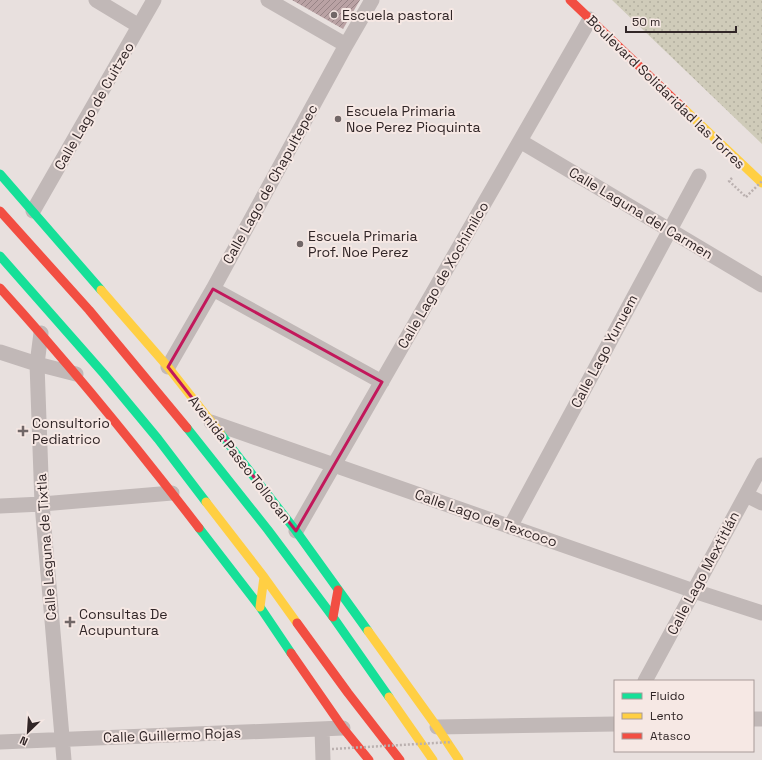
<svg xmlns="http://www.w3.org/2000/svg" width="762" height="760" font-family="'Space Grotesk',sans-serif">
<style>
.grass{fill:url(#grass-dots)}
.building{fill:url(#building-hatch)}
.lines{fill:none;stroke-linecap:round;stroke-linejoin:round}
.path{stroke:#bab0af;stroke-width:2.5;stroke-dasharray:2 2;stroke-linecap:butt}
.street{stroke:#c1b8b7;stroke-width:15}
.fast{stroke:#16e098;stroke-width:9}
.slow{stroke:#ffcf43;stroke-width:9}
.jam{stroke:#f24e42;stroke-width:9}
.path-bridge{stroke:#bab0af;stroke-width:2.5;stroke-dasharray:2 2;stroke-linecap:butt}
.marked{fill:none;stroke:#c2185b;stroke-width:3;stroke-linejoin:round}
.poi-dot{fill:#716767;stroke:#f6e8e4;stroke-width:1.5}
.labels{text-anchor:middle;dominant-baseline:central;stroke-width:4;stroke-linejoin:round;paint-order:stroke}
.poi-label{font-size:14px;fill:#312627;stroke:#f6e8e4;text-anchor:start}
.street-label{font-size:14px;fill:#312627;stroke:#f6e8e4}
</style>
<defs>
<pattern id="grass-dots" width="8" height="8" patternUnits="userSpaceOnUse"><rect width="8" height="8" fill="#cfcbb9"/><path d="M2 2h.1M6 6h.1" fill="none" stroke="#b2ae9f" stroke-width="1.8" stroke-linecap="round"/></pattern>
<pattern id="building-hatch" width="6" height="6" patternUnits="userSpaceOnUse"><rect width="6" height="6" fill="#baa2a4"/><path d="M-1 1l2-2M0 6l6-6M5 7l2-2" fill="none" stroke="#988486"/></pattern>
</defs>
<rect width="100%" height="100%" fill="#e8e0de"/>
<path class="grass" d="M612 0H762V144Z"/>
<path class="building" d="M292 0H360L343 29Z"/>
<g class="lines">
<path class="path" d="M732 178 729 181 746 197"/>
<path class="street" d="M96 0 139 26
M268 0 346 45
M520 141 762 285
M33 211 154 0
M213 289 382 382
M41 333 37 364 42 504 64 760
M0 352 37 364 76 374
M168 367 213 289 346 45 372 0
M211 422 694 591 762 613
M746 495 762 503
M0 506 42 504 172 493
M510 527 699 176
M296 531 590 19
M645 681 762 465
M753 719H762
M437 727 615 724
M322 729 323 760
M0 742 343 728"/>
<path class="fast" d="M0 174 101 290
M0 256 104 374 158 439 206 502
M187 428 268 530 333 617 389 697
M220 433 296 531 368 631
M199 528 260 607 291 653"/>
<path class="slow" d="M683 108 762 183
M101 290 168 367 220 433
M206 502 264 577 297 623
M260 607 264 577
M368 631 437 727 459 760
M389 697 433 760"/>
<path class="jam" d="M570 0 683 108
M0 211 89 310 187 428
M0 288C70 365 136 446 199 528
M333 617 338 590
M297 623 348 693 400 760
M291 653 343 728 369 760"/>
<path class="path-bridge" d="M746 197 762 181
M332 749 452 742"/>
</g>
<path class="marked" d="M213 289 382 382 296 531 168 367Z"/>
<g class="poi-dot">
<circle cx="334" cy="15" r="4"/>
<circle cx="338" cy="119" r="4"/>
<circle cx="300" cy="244" r="4"/>
<path d="M21 425h4v4h4v4h-4v4h-4v-4h-4v-4h4z"/>
<path d="M68 616h4v4h4v4h-4v4h-4v-4h-4v-4h4z"/>
</g>
<g class="labels">
<g class="poi-label">
<text x="342" y="15">Escuela pastoral</text>
<text x="346" y="111">Escuela Primaria<tspan x="346" dy="16">Noe Perez Pioquinta</tspan></text>
<text x="308" y="236">Escuela Primaria<tspan x="308" dy="16">Prof. Noe Perez</tspan></text>
<text x="32" y="423">Consultorio<tspan x="32" dy="16">Pediatrico</tspan></text>
<text x="79" y="614">Consultas De<tspan x="79" dy="16">Acupuntura</tspan></text>
</g>
<g class="street-label">
<text transform="translate(666 92) rotate(44)">Boulevard Solidaridad las Torres</text>
<text transform="translate(94 106) rotate(-60)">Calle Lago de Cuitzeo</text>
<text transform="translate(270 184) rotate(-61)">Calle Lago de Chapultepec</text>
<text transform="translate(641 213) rotate(31)">Calle Laguna del Carmen</text>
<text transform="translate(443 275) rotate(-60)">Calle Lago de Xochimilco</text>
<text transform="translate(604 351) rotate(-62)">Calle Lago Yunuem</text>
<text transform="translate(240 459) rotate(52)">Avenida Paseo Tollocan</text>
<text transform="translate(486 518) rotate(19)">Calle Lago de Texcoco</text>
<text transform="translate(46 547) rotate(-94)">Calle Laguna de Tixtla</text>
<text transform="translate(703 573) rotate(-62)">Calle Lago Mextitlán</text>
<text transform="translate(172 735) rotate(-2)">Calle Guillermo Rojas</text>
</g>
</g>
<rect x="614" y="680" width="140" height="72" fill="#f6e8e4" stroke="#a79a98"/>
<rect x="622" y="693" width="20" height="6" fill="#16e098" stroke="#a79a98"/>
<text x="650" y="700" font-size="12" fill="#312627">Fluido</text>
<rect x="622" y="713" width="20" height="6" fill="#ffcf43" stroke="#a79a98"/>
<text x="650" y="720" font-size="12" fill="#312627">Lento</text>
<rect x="622" y="733" width="20" height="6" fill="#f24e42" stroke="#a79a98"/>
<text x="650" y="740" font-size="12" fill="#312627">Atasco</text>
<g transform="translate(28 732) rotate(205)" stroke="#f6e8e4" stroke-width="3" paint-order="stroke">
<path d="M0-3L7 15L0 10L-7 15Z" fill="#312627"/>
<text y="-6" font-size="11" font-weight="bold" text-anchor="middle" fill="#312627">N</text>
</g>
<path d="M626 26v6h110v-6" fill="none" stroke="#312627" stroke-width="2"/>
<text x="632" y="26" font-size="12" fill="#312627" stroke="#f6e8e4" stroke-width="3" paint-order="stroke">50 m</text>
</svg>
